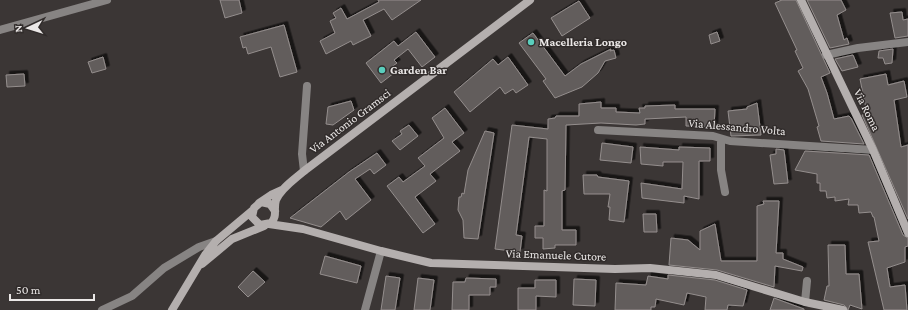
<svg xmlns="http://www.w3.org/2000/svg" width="908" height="310" font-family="'Crimson Pro',serif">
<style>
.building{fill:#625d5c;stroke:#948e8d;filter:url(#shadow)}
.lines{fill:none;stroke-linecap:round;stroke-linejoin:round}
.street{stroke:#878483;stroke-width:8}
.secondary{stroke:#b4afae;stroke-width:8}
.poi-dot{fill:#5acebd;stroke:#312c2b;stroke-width:1.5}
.labels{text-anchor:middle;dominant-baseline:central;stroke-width:3;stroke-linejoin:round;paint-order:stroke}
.poi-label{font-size:12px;font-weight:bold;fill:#ebe8e7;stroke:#312c2b;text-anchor:start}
.street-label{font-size:12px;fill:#ebe8e7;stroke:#312c2b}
</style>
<defs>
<filter id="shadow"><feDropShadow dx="3.5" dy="-3.5" stdDeviation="0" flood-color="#0009"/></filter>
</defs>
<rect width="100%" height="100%" fill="#3b3635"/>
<path class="building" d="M220 0H239L242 13 225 18Z
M378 0H421L392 20 384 9 363 20 371 36 353 45 351 41 326 54 320 41 335 33 330 21 336 18 333 13 341 8 347 19 379 2Z
M782 0H796L830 73 821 77 827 93 834 119 849 116 851 118 864 144 821 141 817 127 819 126 808 89 798 71 803 68 795 51 797 50 775 3Z
M807 0H841L846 10 837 15 844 40 847 38 849 44 830 48Z
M579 1 590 18 562 36 551 18Z
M902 12 903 20 908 19V36L895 38 890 13Z
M284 25 297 72 280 77 271 47 248 54 246 47 243 48 240 37Z
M416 32 435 57 422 67 408 49 394 60 397 63 390 68 394 73 381 83 366 63 394 41 398 46Z
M717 32 720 41 711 44 709 35Z
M533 33 565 76 581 64 611 49 610 51 614 50 616 58 605 61 598 73 582 87 555 98 543 81 546 79 519 43Z
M893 49 892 63 885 64 883 58H878L879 51Z
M853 55 858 67 842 71 835 59Z
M103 57 106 69 92 73 88 62Z
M508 57 528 85 516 93 513 89 505 94 500 87 470 112 454 92 493 59 498 65Z
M24 74 25 86 7 87 6 75Z
M886 74 888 85 904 81 907 97 894 100 901 147 908 145V219L862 115 867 114 860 79Z
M351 101 354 110 333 125 326 124 328 107Z
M601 102V108H616V112L640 113 639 108H645V106L675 105V109H715L714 127 686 126V117L645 119V124L636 125 601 123 566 125 565 190 562 191V230H576V245H555V248L543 249V238H535V226H544V190L547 191V139L529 137 516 235 522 236 520 252 495 249 512 125 548 129V119L555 118 556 116H579V104Z
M757 103 761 135 731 136 728 111 747 109V107Z
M445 108 464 133 452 142 460 151 430 174 436 181 415 197 435 224 423 233 387 186 399 177 403 182 425 166 418 158 444 138 432 118Z
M409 125 418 136 400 150 392 141 402 134 400 131Z
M485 131 494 133 478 239 464 238 463 220 458 210 459 197H461L462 193 464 194 468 170Z
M602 143 633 147 631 163 600 160Z
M640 147 679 150V147L710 148V161H699V199L684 196V203L642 198 641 183 682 189 683 162H663V166L641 164Z
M776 149 784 150 788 183 774 184 770 155 776 154Z
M805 151 869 155 903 235 908 238V246L905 247V262L887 268 890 287 905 285 907 310H884L868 242 879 241 874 217H873L871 212 859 213 858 205H848L849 199 835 201V197L827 198 826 191H820V183H817V174L795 170Z
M377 153 386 165 374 174 370 169 355 179 371 200 346 220 340 211 321 227 290 218 349 172Z
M583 175H597L598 177 629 181 624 222 609 220 610 207H608L610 194H584Z
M763 201H779L776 253H783V259L803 267 802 271 775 266 774 287 717 270 669 265 671 238 688 240 700 250V231L715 224 721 261H757V206L764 204Z
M643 214H656L657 232H644Z
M828 245H845L846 274H859L862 309 850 305 848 310 844 305 824 300 827 286H829Z
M325 256 361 266 357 283 320 274Z
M253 271 265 282 248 297 238 287Z
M668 275 715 280 747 290 743 306 728 305 727 310H705L706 297 687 293 684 305 656 299 655 307H651V310H615L616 283 646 285 648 276 668 279Z
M386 276 400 278 395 310H381Z
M418 278 434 280 430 310H414Z
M466 278 496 279V287H490V295H469V310H452L453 282H465Z
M574 279 596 280 595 306 573 305Z
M535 280H556V297L536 296V310H518V288H535Z
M774 298 804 309V310H770Z"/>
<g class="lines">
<path class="street" d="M0 30 107 0
M826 55 858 48 908 42
M598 130 713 136 730 141 873 150
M721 139V170L725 192
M304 171 302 154 307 86
M805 302 807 281
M102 310 132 296 164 268 199 247 216 241
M365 310 381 251"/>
<path class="secondary" d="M801 0 873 150 908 233
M259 203 271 195 282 190
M275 211 270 204 261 202 254 208 252 217 260 225 271 223C278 216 273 209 276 200 281 188 295 179 304 171L530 0
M269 224 303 229 381 251 431 263 615 269 650 268 716 275 805 302 843 310
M202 264 232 239 264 226
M172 310 205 255 216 241 253 210"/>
</g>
<g class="poi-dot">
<circle cx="531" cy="42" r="4"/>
<circle cx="382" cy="70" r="4"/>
</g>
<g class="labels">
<g class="poi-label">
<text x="539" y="42">Macelleria Longo</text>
<text x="390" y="70">Garden Bar</text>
</g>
<g class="street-label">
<text transform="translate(867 110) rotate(64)">Via Roma</text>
<text transform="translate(350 121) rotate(-37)">Via Antonio Gramsci</text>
<text transform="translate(737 127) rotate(5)">Via Alessandro Volta</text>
<text transform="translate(556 255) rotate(2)">Via Emanuele Cutore</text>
</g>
</g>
<g transform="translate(28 28) rotate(266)" stroke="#312c2b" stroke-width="3" paint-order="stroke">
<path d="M0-3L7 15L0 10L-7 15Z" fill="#ebe8e7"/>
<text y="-6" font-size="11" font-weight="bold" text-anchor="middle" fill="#ebe8e7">N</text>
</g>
<path d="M10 294v6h84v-6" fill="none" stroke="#ebe8e7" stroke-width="2"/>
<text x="16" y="294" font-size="12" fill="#ebe8e7" stroke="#312c2b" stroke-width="3" paint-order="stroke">50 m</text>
</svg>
